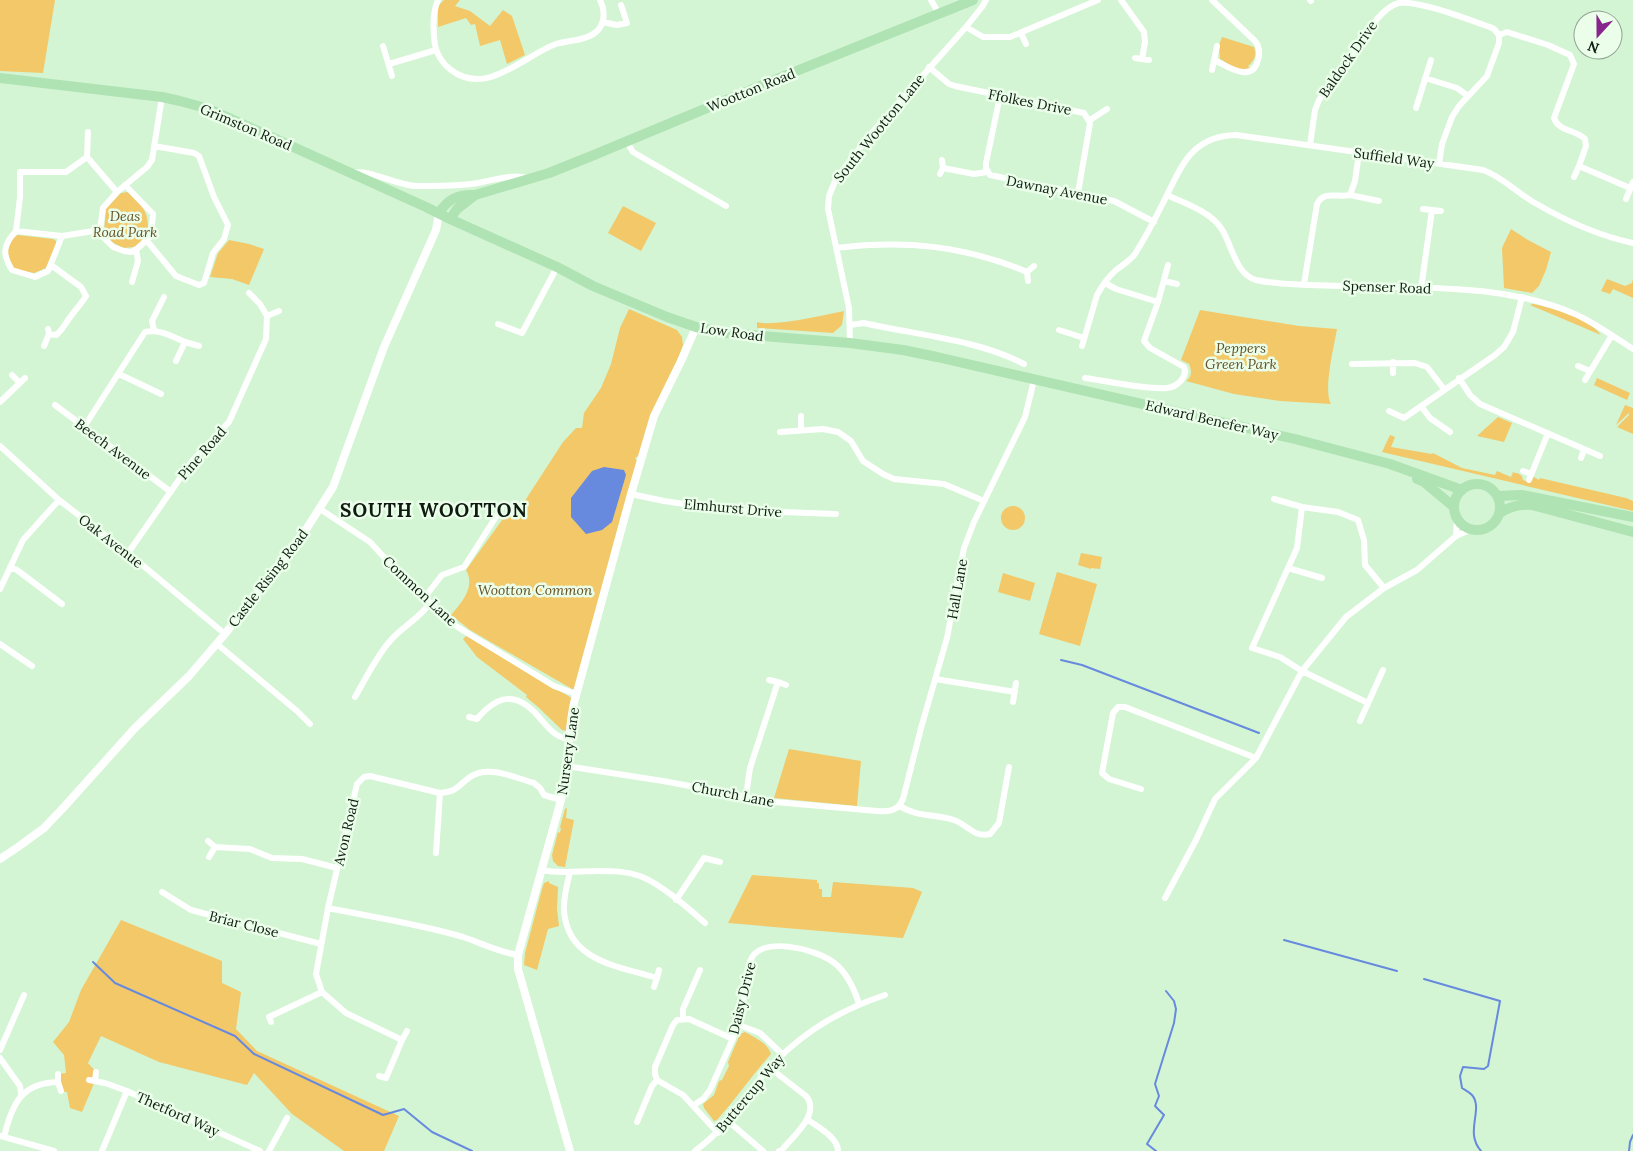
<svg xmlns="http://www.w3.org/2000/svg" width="1633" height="1151" font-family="Lora,serif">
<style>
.green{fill:#f2c868}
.water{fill:#6789de}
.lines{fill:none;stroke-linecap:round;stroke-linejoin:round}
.stream{stroke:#6789de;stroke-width:2}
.minor{stroke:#fff;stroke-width:6}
.tertiary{stroke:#fff;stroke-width:8}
.primary{stroke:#afe3b3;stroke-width:10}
.labels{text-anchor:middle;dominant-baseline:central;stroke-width:5;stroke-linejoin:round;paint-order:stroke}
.street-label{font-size:14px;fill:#0f1b10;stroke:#eafeea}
.park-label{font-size:14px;font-style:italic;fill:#645127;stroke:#eafeea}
.district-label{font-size:19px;font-weight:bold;letter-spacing:1px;fill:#0f1b10;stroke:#eafeea}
</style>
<rect width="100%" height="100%" fill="#d3f5d4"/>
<path class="green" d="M0 0H55L43 73 0 71Z
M444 0H460L455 6 470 11 490 26 503 10 512 16 525 55 507 64 500 40 480 46 475 24 471 25 466 18 438 27V6Z
M1222 37 1254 47C1257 56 1254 61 1248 66L1250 68C1237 73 1230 64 1220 59L1219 45Z
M128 192C143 205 152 216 146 237L134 247 123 248 112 242 104 232 106 208 121 193Z
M623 206 656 223 641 251 608 233Z
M1511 229 1528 240 1551 252 1546 270 1539 286 1532 293 1504 288 1502 248Z
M18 235 53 239 56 241V246L46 268 34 273 14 269C7 258 3 242 18 235Z
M229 240 249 244 264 249 249 285 232 279 210 277 218 253Z
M1607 279 1625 286 1632 283 1633 279V298L1613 289 1610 294 1601 291Z
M1533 304C1553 308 1589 318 1601 335L1530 305Z
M629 309 677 330 682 337 683 345 641 454 635 458 637 461 575 689H572L470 630 451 615C461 603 476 587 466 570L510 509 517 513 563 442 576 428H582L584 413 601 388 611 364 620 328Z
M1200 310 1299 326 1337 329C1334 346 1323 391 1331 404L1280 401 1234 394 1186 381C1192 377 1192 371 1189 364L1181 360Z
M844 311 842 325 833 333 757 328V322C774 327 825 315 844 311Z
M1597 378 1630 393 1627 400 1594 385Z
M1625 405 1633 408V434L1617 427 1629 415V413L1616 425Z
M1498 417 1512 423 1504 442 1477 436Z
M1390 435 1395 437 1391 447 1432 454 1433 453 1462 468 1495 475 1497 471 1511 477 1513 472C1518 474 1522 473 1523 480L1529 482 1532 476 1539 480 1540 478 1626 498 1633 501V511L1382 452Z
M1001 518a12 12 0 1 1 24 0a12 12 0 1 1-24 0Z
M1081 553 1102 557 1100 569 1091 568V569L1078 565Z
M1057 572 1097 584 1080 646 1039 634Z
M1003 573 1035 583 1030 601 998 592Z
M466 636 570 697 572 700 568 728 566 731 562 730 538 707 526 697 527 695 477 657 463 639Z
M789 749 861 761 857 806 774 798Z
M567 808 566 818 574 820 565 867 558 866 553 861 552 855 558 832 560 833 561 828 560 827 565 809Z
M752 875 817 880V883H819V889H822V897H831L833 882 913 888 922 892 903 938 728 923Z
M549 881V883L558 887 557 909 559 926 548 929 537 970 524 965 525 953 542 889 544 883Z
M121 920 222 961V983L241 992 236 1029 257 1051 399 1116 384 1151H344L292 1114 254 1073 247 1085 159 1062 101 1036 88 1063 96 1072 95 1081 82 1112 70 1108 67 1092 61 1091 58 1074 66 1073 64 1055 53 1042 69 1022 81 990Z
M745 1032C754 1037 768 1043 771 1054 752 1075 736 1099 717 1120L714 1121 704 1108 703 1104 714 1095 719 1081 722 1080 729 1066 728 1062 740 1034Z"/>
<path class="water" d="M604 467 624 470 626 475 612 522 602 530 586 534 571 517V498L592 471Z"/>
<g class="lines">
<path class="stream" d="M1061 660 1082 665 1259 733
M1284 940 1397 971
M93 962 115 983 235 1036 254 1054 383 1115 404 1109 432 1132 472 1151
M1424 979 1500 1001 1488 1066 1484 1069 1463 1067 1460 1076 1462 1088C1465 1090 1469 1092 1472 1095 1484 1109 1464 1132 1481 1151
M1156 1151 1147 1144 1164 1115 1155 1106 1159 1096 1155 1084 1174 1023 1176 1009 1174 1001 1166 991
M1629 1151 1630 1142 1633 1135"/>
<path class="minor" d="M438 0C432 13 433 31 435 45 437 55 443 64 451 70 487 97 523 56 556 44 569 40 589 41 599 29 605 21 605 9 600 0
M931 0 939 14
M1121 0 1144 32 1145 42 1142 59
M1212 0 1255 41C1260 47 1260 53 1258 60 1252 84 1227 66 1214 60
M1310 0 1311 1
M603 22 617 25 627 23 621 5
M966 27 983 37H1010L1098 0
M1021 33 1026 44
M383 46 392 76
M1135 58 1149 60
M389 64 436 50
M929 67 949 84 955 86 1084 113 1090 123 1078 193
M1212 70 1217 46
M1425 78 1457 88 1468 96
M1000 96 986 163V168L990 175 1114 201 1154 222
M1416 108 1431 60
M1090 120 1107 109
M88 132 87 157 117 192
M626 141 633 152 726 206
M1310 145 1315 110 1319 100 1377 19C1383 12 1390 5 1399 3 1419 0 1469 20 1490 27L1494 29 1499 35 1507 32 1548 45 1570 55 1574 64 1554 118C1558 131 1576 130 1585 139L1586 146 1579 166 1630 188
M1439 164 1442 144 1452 117 1459 106 1487 76 1499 43V35
M943 168 974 174 987 172
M351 173C369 168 397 186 417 186 435 186 454 186 471 184 490 182 509 173 527 178
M940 174 943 168 942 160
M1574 177 1579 166
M125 185 153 214 151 236 137 249 131 252 124 251 113 247 103 237 100 230 103 208 117 192 147 167 152 160 162 97
M1167 195C1186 204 1209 211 1221 228 1232 244 1235 274 1256 280 1282 286 1320 285 1347 286 1423 289 1503 283 1575 314 1595 323 1614 337 1633 349
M1350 195 1379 201
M1626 199 1633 182
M1423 209 1441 211
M16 231 20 197V172H66L87 157
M62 236 48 271 35 277 12 270C2 254 3 245 16 231L62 236 100 230
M147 241 176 276 199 285 204 283 213 253 224 239 228 225 214 197 199 156 194 153 154 146
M836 248C904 240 963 245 1027 272
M1028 281 1027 272 1034 266
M1164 281 1177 284
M132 282 138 261 136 250
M1304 284 1317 204C1324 190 1337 198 1350 195L1355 181 1359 153
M1421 289 1432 210
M1158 302 1168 265
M267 316 279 311
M498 324 522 333 557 267
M850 325 864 323C916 335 976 339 1024 364
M154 330 152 321 164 297
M1059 330 1084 338
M49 334 56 335C63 330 65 323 71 316 76 309 82 303 86 296L81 287 51 265
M185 342 199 346
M850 343 849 308 828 209 829 196 836 179 869 136 966 27 982 7 986 0
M44 346 49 334 48 329
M1082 346 1097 295C1102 286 1108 277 1115 271 1122 265 1129 262 1135 254 1145 238 1154 221 1163 203 1181 168 1190 136 1236 135L1483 170C1503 177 1517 193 1535 203 1566 221 1599 236 1633 243
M1393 362V373
M1352 364 1415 363 1427 367 1444 389
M1578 366 1590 371
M119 374 161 394
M12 375 20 383
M1085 378C1108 381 1145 390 1167 388 1177 387 1188 377 1184 367L1150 348 1144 341 1158 302 1116 289 1105 283
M1459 378 1470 395 1480 404 1600 456
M1585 380 1612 335
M0 402 25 378
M55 405 171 492
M1421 406 1430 418 1450 432
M1389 411 1404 418 1495 355 1504 347 1513 332 1522 297
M801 416V430
M84 427 145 332C160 329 171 336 185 342L176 361
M780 432 823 429 838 432 851 441 863 461 883 474 894 479 944 484 984 501
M0 446 59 500 128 553 225 634
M1581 458 1584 450
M1523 471 1531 474
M1529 480 1548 433
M631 494 664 501 725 510 836 514
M1274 499 1302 507 1338 512 1358 520 1364 540 1365 565 1384 588
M1302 507 1297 548 1252 648 1280 657 1302 671 1368 703
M320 509 370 542 403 578 456 626 554 686 576 694
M1456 536 1457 518
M128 553 192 461 229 422 266 339 267 316 260 304 249 293
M10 567 17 570 62 604
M1288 568 1322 578
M0 589 23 540 59 500
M424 598 442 575 464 567 501 509
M0 644 32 666
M217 644 297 711 310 724
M935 679 1015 692
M778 682 786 685
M355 697C366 678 376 657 390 641 402 627 420 618 430 603
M1013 702 1016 683
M469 717 477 719C497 695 516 691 538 716 547 726 554 737 568 739
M1360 721 1383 670
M566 766 663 781 775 802 877 811C889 812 898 811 903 799L921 728 947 638 964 548 974 522 1025 417 1034 380
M1141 789 1109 779 1102 773 1113 713 1118 707H1125L1256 758
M746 796 750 768 778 682 769 680
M900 806C916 817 936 814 954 820 968 825 974 838 990 834L999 823 1009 767
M208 841 215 847
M436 853 440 793
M209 857 215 847 250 849 272 858 302 859 337 868
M541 870C560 874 579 871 598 871 612 871 626 871 640 876 661 884 688 908 705 923
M570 872C567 884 563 899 564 911 568 961 617 966 657 978L659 970
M162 892 191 910 321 944
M1165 898 1196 840 1215 799 1256 758 1302 671 1346 617 1384 588 1417 570 1456 536 1472 529
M676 900 704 858 720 862
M328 908C372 917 419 924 463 937 481 943 498 952 518 955
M654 987 657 978
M683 1018V1009L700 970
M271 1022 269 1017 322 992
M739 1025 760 1033 782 1054
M402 1040 407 1031
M0 1050 24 995
M0 1058 20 1086 21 1094
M770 1068 806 1096C821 1114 793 1136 782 1150L779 1151
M58 1074V1082L61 1091
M379 1076 386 1078 402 1040 346 1013 322 992 316 974 328 908 357 784 364 777 370 776 440 793C459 791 456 787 470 777 488 764 515 778 534 783L540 788 544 795 561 800
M89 1080 105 1083 127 1091 260 1151
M95 1081 96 1072
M694 1105 703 1099 710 1090 739 1025 750 962C758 934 816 949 833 962 847 972 854 988 859 1004
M807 1119C817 1127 838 1137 838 1151
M728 1121 763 1151
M637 1122 652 1086 657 1080
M718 1133 683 1095 657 1080 655 1074V1067L673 1025 677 1020 689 1019 733 1039
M0 1136 54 1151
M4 1137C12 1104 21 1083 58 1082
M102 1151 127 1091
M269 1151 287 1118
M695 1151C725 1129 736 1108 759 1080 793 1038 834 1012 885 995"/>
<path class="tertiary" d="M0 859 18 847 44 828 64 807 135 728 189 676 225 634 307 528 333 487 384 347 436 230 439 213
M570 1151 518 969V955L561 800C569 769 567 735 574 703L631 494 654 416 682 359 696 327"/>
<path class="primary" d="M0 78 162 97 180 101 209 109 426 207 450 219 557 267 593 286 667 317 696 327 725 333 850 343 903 350 937 357 1295 439 1390 464 1462 490
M439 213C448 199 458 194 475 195L549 173 589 157 784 76 973 0
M450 219 457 209 475 195
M1417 479 1424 482 1454 507
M1454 507a23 23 0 1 1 46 0a23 23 0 1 1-46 0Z
M1498 496 1522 495 1633 517
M1500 513C1510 506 1520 504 1532 505L1633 532"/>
</g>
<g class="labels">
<g class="street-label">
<text transform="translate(1348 59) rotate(-55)">Baldock Drive</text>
<text transform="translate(751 90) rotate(-22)">Wootton Road</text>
<text transform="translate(1030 102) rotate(11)">Ffolkes Drive</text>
<text transform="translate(246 127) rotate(23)">Grimston Road</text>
<text transform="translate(879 128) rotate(-51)">South Wootton Lane</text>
<text transform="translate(1394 158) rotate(8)">Suffield Way</text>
<text transform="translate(1057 190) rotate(11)">Dawnay Avenue</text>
<text transform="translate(1387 287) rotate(2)">Spenser Road</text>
<text transform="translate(732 332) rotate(8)">Low Road</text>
<text transform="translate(1212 420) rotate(13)">Edward Benefer Way</text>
<text transform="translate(113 449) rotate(37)">Beech Avenue</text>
<text transform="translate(202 453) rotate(-49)">Pine Road</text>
<text transform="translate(733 508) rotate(5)">Elmhurst Drive</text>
<text transform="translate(111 541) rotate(38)">Oak Avenue</text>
<text transform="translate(268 578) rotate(-52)">Castle Rising Road</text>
<text transform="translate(957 589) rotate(-80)">Hall Lane</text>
<text transform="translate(420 591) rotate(43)">Common Lane</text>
<text transform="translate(568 751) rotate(-82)">Nursery Lane</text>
<text transform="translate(733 794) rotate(11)">Church Lane</text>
<text transform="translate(346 832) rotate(-77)">Avon Road</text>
<text transform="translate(244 924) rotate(14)">Briar Close</text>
<text transform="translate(742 998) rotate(-76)">Daisy Drive</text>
<text transform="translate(750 1093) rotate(-50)">Buttercup Way</text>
<text transform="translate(178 1114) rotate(24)">Thetford Way</text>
</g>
<g class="park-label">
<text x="125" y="216">Deas<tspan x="125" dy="16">Road Park</tspan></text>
<text x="1241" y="348">Peppers<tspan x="1241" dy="16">Green Park</tspan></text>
<text x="535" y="590">Wootton Common</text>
</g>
<g class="district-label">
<text x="434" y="510">SOUTH WOOTTON</text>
</g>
</g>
<g transform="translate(1598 35) rotate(201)"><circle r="24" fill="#eafeea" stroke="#92a393"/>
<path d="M0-4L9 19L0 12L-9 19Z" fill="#88258d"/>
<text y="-8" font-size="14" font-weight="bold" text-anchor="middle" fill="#0f1b10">N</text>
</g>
</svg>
